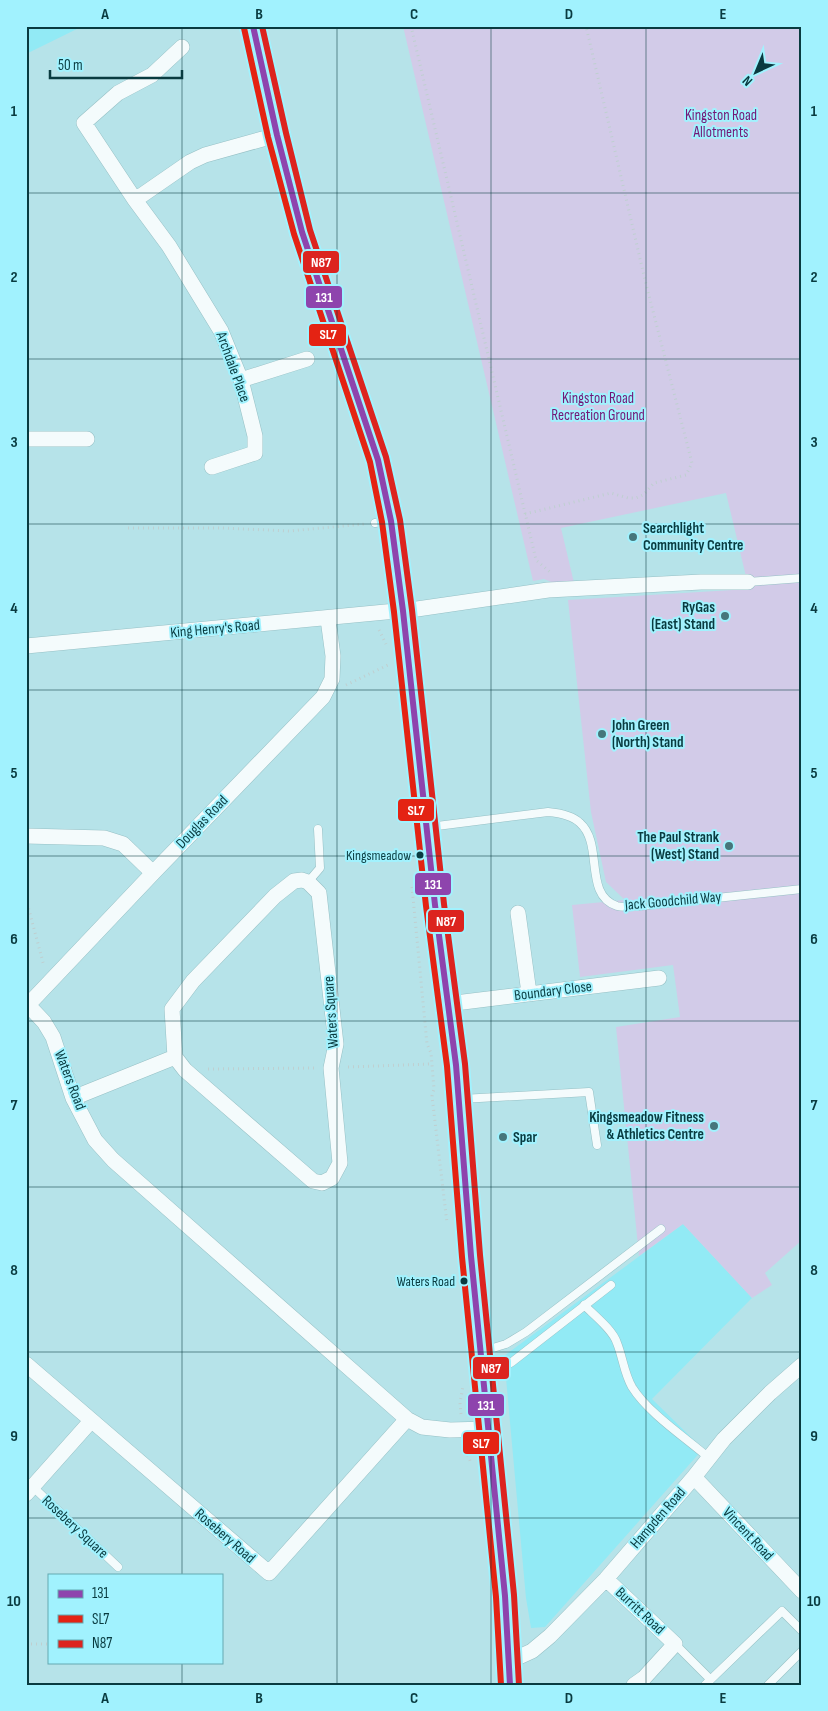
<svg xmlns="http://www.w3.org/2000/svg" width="828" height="1711" font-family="'Sofia Sans Condensed',sans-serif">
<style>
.built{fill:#92eaf5}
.green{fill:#d2cbe8}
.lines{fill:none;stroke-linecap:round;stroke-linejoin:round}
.service-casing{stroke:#96c0c5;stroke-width:9}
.minor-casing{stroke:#96c0c5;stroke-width:16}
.primary-casing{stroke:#96c0c5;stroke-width:24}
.path{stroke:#bfcfd0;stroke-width:3;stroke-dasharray:1 4;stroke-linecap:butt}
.service{stroke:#f4fbfc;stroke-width:8}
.minor{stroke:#f4fbfc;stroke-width:15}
.primary{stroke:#f4fbfc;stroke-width:22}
.bus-1-casing{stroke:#a1f2fe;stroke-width:10}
.bus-2-casing{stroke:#a1f2fe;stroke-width:10}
.bus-3-casing{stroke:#a1f2fe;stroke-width:10}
.bus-1{stroke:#8e44ad;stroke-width:6}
.bus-2{stroke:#e42313;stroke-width:6}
.bus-3{stroke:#dc241f;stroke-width:6}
.grid{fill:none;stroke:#093b40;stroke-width:1;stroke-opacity:0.55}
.poi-dot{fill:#46767b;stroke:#a1f2fe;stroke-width:2}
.bus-dot{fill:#093b40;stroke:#a1f2fe;stroke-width:2}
.labels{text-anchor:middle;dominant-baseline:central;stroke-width:4;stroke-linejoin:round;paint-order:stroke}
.bus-label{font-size:14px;fill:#093b40;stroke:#a1f2fe;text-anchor:end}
.park-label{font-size:15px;fill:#731776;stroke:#a1f2fe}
.street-label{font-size:15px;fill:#093b40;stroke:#a1f2fe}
.poi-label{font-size:15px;font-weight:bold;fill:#093b40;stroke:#a1f2fe;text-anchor:start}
.line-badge{stroke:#a1f2fe;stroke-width:2}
.badge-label{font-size:14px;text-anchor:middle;font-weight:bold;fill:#fff}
.neatline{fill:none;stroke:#093b40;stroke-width:2}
.grid-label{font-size:16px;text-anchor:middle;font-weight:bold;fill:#093b40}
</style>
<rect width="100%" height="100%" fill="#b6e3e9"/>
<path class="built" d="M26 26H83L26 54Z
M683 1224 752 1298 652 1399 703 1449 545 1627 531 1628 526 1598 504 1356Z"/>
<path class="green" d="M403 26H802V1240L765 1273 772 1285 752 1298 683 1224 639 1256 616 1027 680 1017 673 965 580 977 572 905 625 900 606 882 591 812 568 600 749 589 726 493 561 528 574 583 556 584 544 579 533 581Z"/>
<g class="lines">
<defs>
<path id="service" d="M375 523 389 521
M748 582 802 578
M429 827 548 812C559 813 572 815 580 823 604 844 583 895 617 906 624 908 633 906 640 906L802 889
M308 882 320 868 318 829
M462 1099 589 1092 597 1145
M584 1305C594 1315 613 1330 617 1343 623 1358 624 1373 632 1387 648 1413 686 1438 709 1458
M483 1351 506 1344 526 1332 661 1229
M485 1373 499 1370 512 1362 611 1285
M33 1487 118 1567
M675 1644 710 1679
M705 1685 782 1611 802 1631
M768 1685 802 1651"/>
<path id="minor" d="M135 200 84 123 118 93 152 75 182 47
M241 380 307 359
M26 439H87
M212 467 255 453V436L241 380 221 331 169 246 135 200 190 162 205 155 277 135
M26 646 417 609 548 590 701 582H748
M26 836 104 838 123 844 153 873
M302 880 308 882 319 893 336 1044 331 1068 340 1163 332 1178 322 1183 313 1181 185 1070 175 1057 172 1009 193 981 275 896 294 881Z
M518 913 529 993
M447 1004 659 978
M28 1005 44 1022 53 1037 73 1098 95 1140 113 1160 407 1419 422 1427 450 1430 488 1429
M26 1007 153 873 323 697 332 679 333 656 328 619
M73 1098 175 1057
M26 1364 269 1573 407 1419
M694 1477 802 1591
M26 1494 91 1421
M606 1579 675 1644 644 1678 634 1685
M508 1662 532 1651 550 1636 606 1579 694 1477 724 1439 770 1393 802 1365"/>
<path id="primary" d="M253 26 277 135 302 232 378 460 391 521 403 611 435 905 456 1065 471 1256 505 1596 510 1685"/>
</defs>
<use href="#service" class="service-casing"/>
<use href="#minor" class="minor-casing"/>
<use href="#primary" class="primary-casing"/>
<path class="path" d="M411 26 536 560 550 572 549 575
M525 514 611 493 628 498H636L643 495 654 483 686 475 692 463 645 280 586 26
M128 528H223L289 531 365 524
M379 630 386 644
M346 685 390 664
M412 887 427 1044 431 1053 434 1089 432 1096 447 1223
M26 899 44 966
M348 1067 431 1064
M208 1069 317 1068
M461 1414 460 1403 463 1386
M464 1446 471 1463
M26 1644H49"/>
<use href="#service" class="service"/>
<use href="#minor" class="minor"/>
<use href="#primary" class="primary"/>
<defs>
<path id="bus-1" d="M253 26 277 135 302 232 378 460 391 521 403 611 435 905 456 1065 471 1256 505 1596 510 1685"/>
<path id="bus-2" d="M244 28 268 137 294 234 370 462 382 522 394 612 426 906 447 1066 462 1257 496 1597 501 1685"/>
<path id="bus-3" d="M262 26 286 133 310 230 386 457 400 520 412 610 444 904 465 1064 480 1255 514 1595 519 1685"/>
</defs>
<use href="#bus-1" class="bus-1-casing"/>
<use href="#bus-2" class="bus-2-casing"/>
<use href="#bus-3" class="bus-3-casing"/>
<use href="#bus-1" class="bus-1"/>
<use href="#bus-2" class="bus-2"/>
<use href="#bus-3" class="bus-3"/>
</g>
<path class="grid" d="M182 26V1575M337 26V1685M491 26V1685M646 26V1685M26 193H802M26 359H802M26 524H802M26 690H802M26 856H802M26 1021H802M26 1187H802M26 1352H802M26 1518H802M182 1662V1685"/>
<g class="poi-dot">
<circle cx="633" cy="537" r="5"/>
<circle cx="725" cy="616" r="5"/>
<circle cx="602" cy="734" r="5"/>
<circle cx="729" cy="846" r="5"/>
<circle cx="714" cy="1126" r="5"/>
<circle cx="503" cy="1137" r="5"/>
</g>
<g class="bus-dot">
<circle cx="420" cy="855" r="4.5"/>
<circle cx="464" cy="1281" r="4.5"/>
</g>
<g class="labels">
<g class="bus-label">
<text x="411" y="855">Kingsmeadow</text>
<text x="455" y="1281">Waters Road</text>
</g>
<g class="park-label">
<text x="721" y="115">Kingston Road<tspan x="721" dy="17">Allotments</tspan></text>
<text x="598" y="398">Kingston Road<tspan x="598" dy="17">Recreation Ground</tspan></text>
</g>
<g class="street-label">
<text transform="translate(233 367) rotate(70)">Archdale Place</text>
<text transform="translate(215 629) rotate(-5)">King Henry's Road</text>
<text transform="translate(202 822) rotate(-46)">Douglas Road</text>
<text transform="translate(673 901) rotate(-5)">Jack Goodchild Way</text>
<text transform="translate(553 991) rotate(-7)">Boundary Close</text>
<text transform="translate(331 1012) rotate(-94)">Waters Square</text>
<text transform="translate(70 1080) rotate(69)">Waters Road</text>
<text transform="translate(658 1518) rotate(-49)">Hampden Road</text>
<text transform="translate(75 1527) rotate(43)">Rosebery Square</text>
<text transform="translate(748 1534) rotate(47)">Vincent Road</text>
<text transform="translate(225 1536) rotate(41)">Rosebery Road</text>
<text transform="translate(640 1611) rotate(43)">Burritt Road</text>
</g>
<g class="poi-label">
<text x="643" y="528">Searchlight<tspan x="643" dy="17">Community Centre</tspan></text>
<text x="715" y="607" text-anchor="end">RyGas<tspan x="715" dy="17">(East) Stand</tspan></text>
<text x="612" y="725">John Green<tspan x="612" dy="17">(North) Stand</tspan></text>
<text x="719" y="837" text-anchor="end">The Paul Strank<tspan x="719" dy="17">(West) Stand</tspan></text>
<text x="704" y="1117" text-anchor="end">Kingsmeadow Fitness<tspan x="704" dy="17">&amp; Athletics Centre</tspan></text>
<text x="513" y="1137">Spar</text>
</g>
</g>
<g class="line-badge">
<rect x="302" y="250" width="38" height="24" rx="5" fill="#dc241f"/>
<rect x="305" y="285" width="38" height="24" rx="5" fill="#8e44ad"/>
<rect x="308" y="323" width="39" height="24" rx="5" fill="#e42313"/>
<rect x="397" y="798" width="38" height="24" rx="5" fill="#e42313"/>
<rect x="414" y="872" width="38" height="24" rx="5" fill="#8e44ad"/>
<rect x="427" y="909" width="38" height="24" rx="5" fill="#dc241f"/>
<rect x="472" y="1356" width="38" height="24" rx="5" fill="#dc241f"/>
<rect x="467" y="1393" width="38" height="24" rx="5" fill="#8e44ad"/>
<rect x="462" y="1431" width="38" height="24" rx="5" fill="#e42313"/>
</g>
<g class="badge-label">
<text x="321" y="267">N87</text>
<text x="324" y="302">131</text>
<text x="328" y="339">SL7</text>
<text x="416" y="815">SL7</text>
<text x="433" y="889">131</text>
<text x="446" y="926">N87</text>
<text x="491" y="1373">N87</text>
<text x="486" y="1410">131</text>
<text x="481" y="1448">SL7</text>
</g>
<rect width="828" height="1711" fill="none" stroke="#a1f2fe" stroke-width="55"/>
<rect x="48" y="1574" width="175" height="90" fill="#a1f2fe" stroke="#64a9b2"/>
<rect x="58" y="1590" width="25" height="8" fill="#8e44ad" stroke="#64a9b2"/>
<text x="92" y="1598" font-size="15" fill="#093b40">131</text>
<rect x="58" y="1615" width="25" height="8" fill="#e42313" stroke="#64a9b2"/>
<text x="92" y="1624" font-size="15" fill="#093b40">SL7</text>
<rect x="58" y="1640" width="25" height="8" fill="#dc241f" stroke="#64a9b2"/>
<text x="92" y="1648" font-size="15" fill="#093b40">N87</text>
<g transform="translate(756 72) rotate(224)" stroke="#a1f2fe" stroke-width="4" paint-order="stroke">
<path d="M0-4L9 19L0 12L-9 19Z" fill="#093b40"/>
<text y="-8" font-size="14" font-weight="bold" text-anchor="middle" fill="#093b40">N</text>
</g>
<path d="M50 70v8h132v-8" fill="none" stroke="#093b40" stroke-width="2.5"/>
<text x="58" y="70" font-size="15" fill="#093b40" stroke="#a1f2fe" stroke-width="4" paint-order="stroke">50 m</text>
<rect x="28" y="28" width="772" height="1656" class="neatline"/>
<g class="grid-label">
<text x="105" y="19">A</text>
<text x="259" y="19">B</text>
<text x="414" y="19">C</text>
<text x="569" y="19">D</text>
<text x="723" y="19">E</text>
<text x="14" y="116">1</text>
<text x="814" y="116">1</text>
<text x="14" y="282">2</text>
<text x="814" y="282">2</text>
<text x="14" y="447">3</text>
<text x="814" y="447">3</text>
<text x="14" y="613">4</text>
<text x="814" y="613">4</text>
<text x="14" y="778">5</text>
<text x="814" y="778">5</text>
<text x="14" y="944">6</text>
<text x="814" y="944">6</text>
<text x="14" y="1110">7</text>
<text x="814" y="1110">7</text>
<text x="14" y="1275">8</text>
<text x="814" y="1275">8</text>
<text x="14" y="1441">9</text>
<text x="814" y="1441">9</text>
<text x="14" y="1606">10</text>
<text x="814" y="1606">10</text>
<text x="105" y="1703">A</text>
<text x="259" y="1703">B</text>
<text x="414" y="1703">C</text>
<text x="569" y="1703">D</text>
<text x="723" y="1703">E</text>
</g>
</svg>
